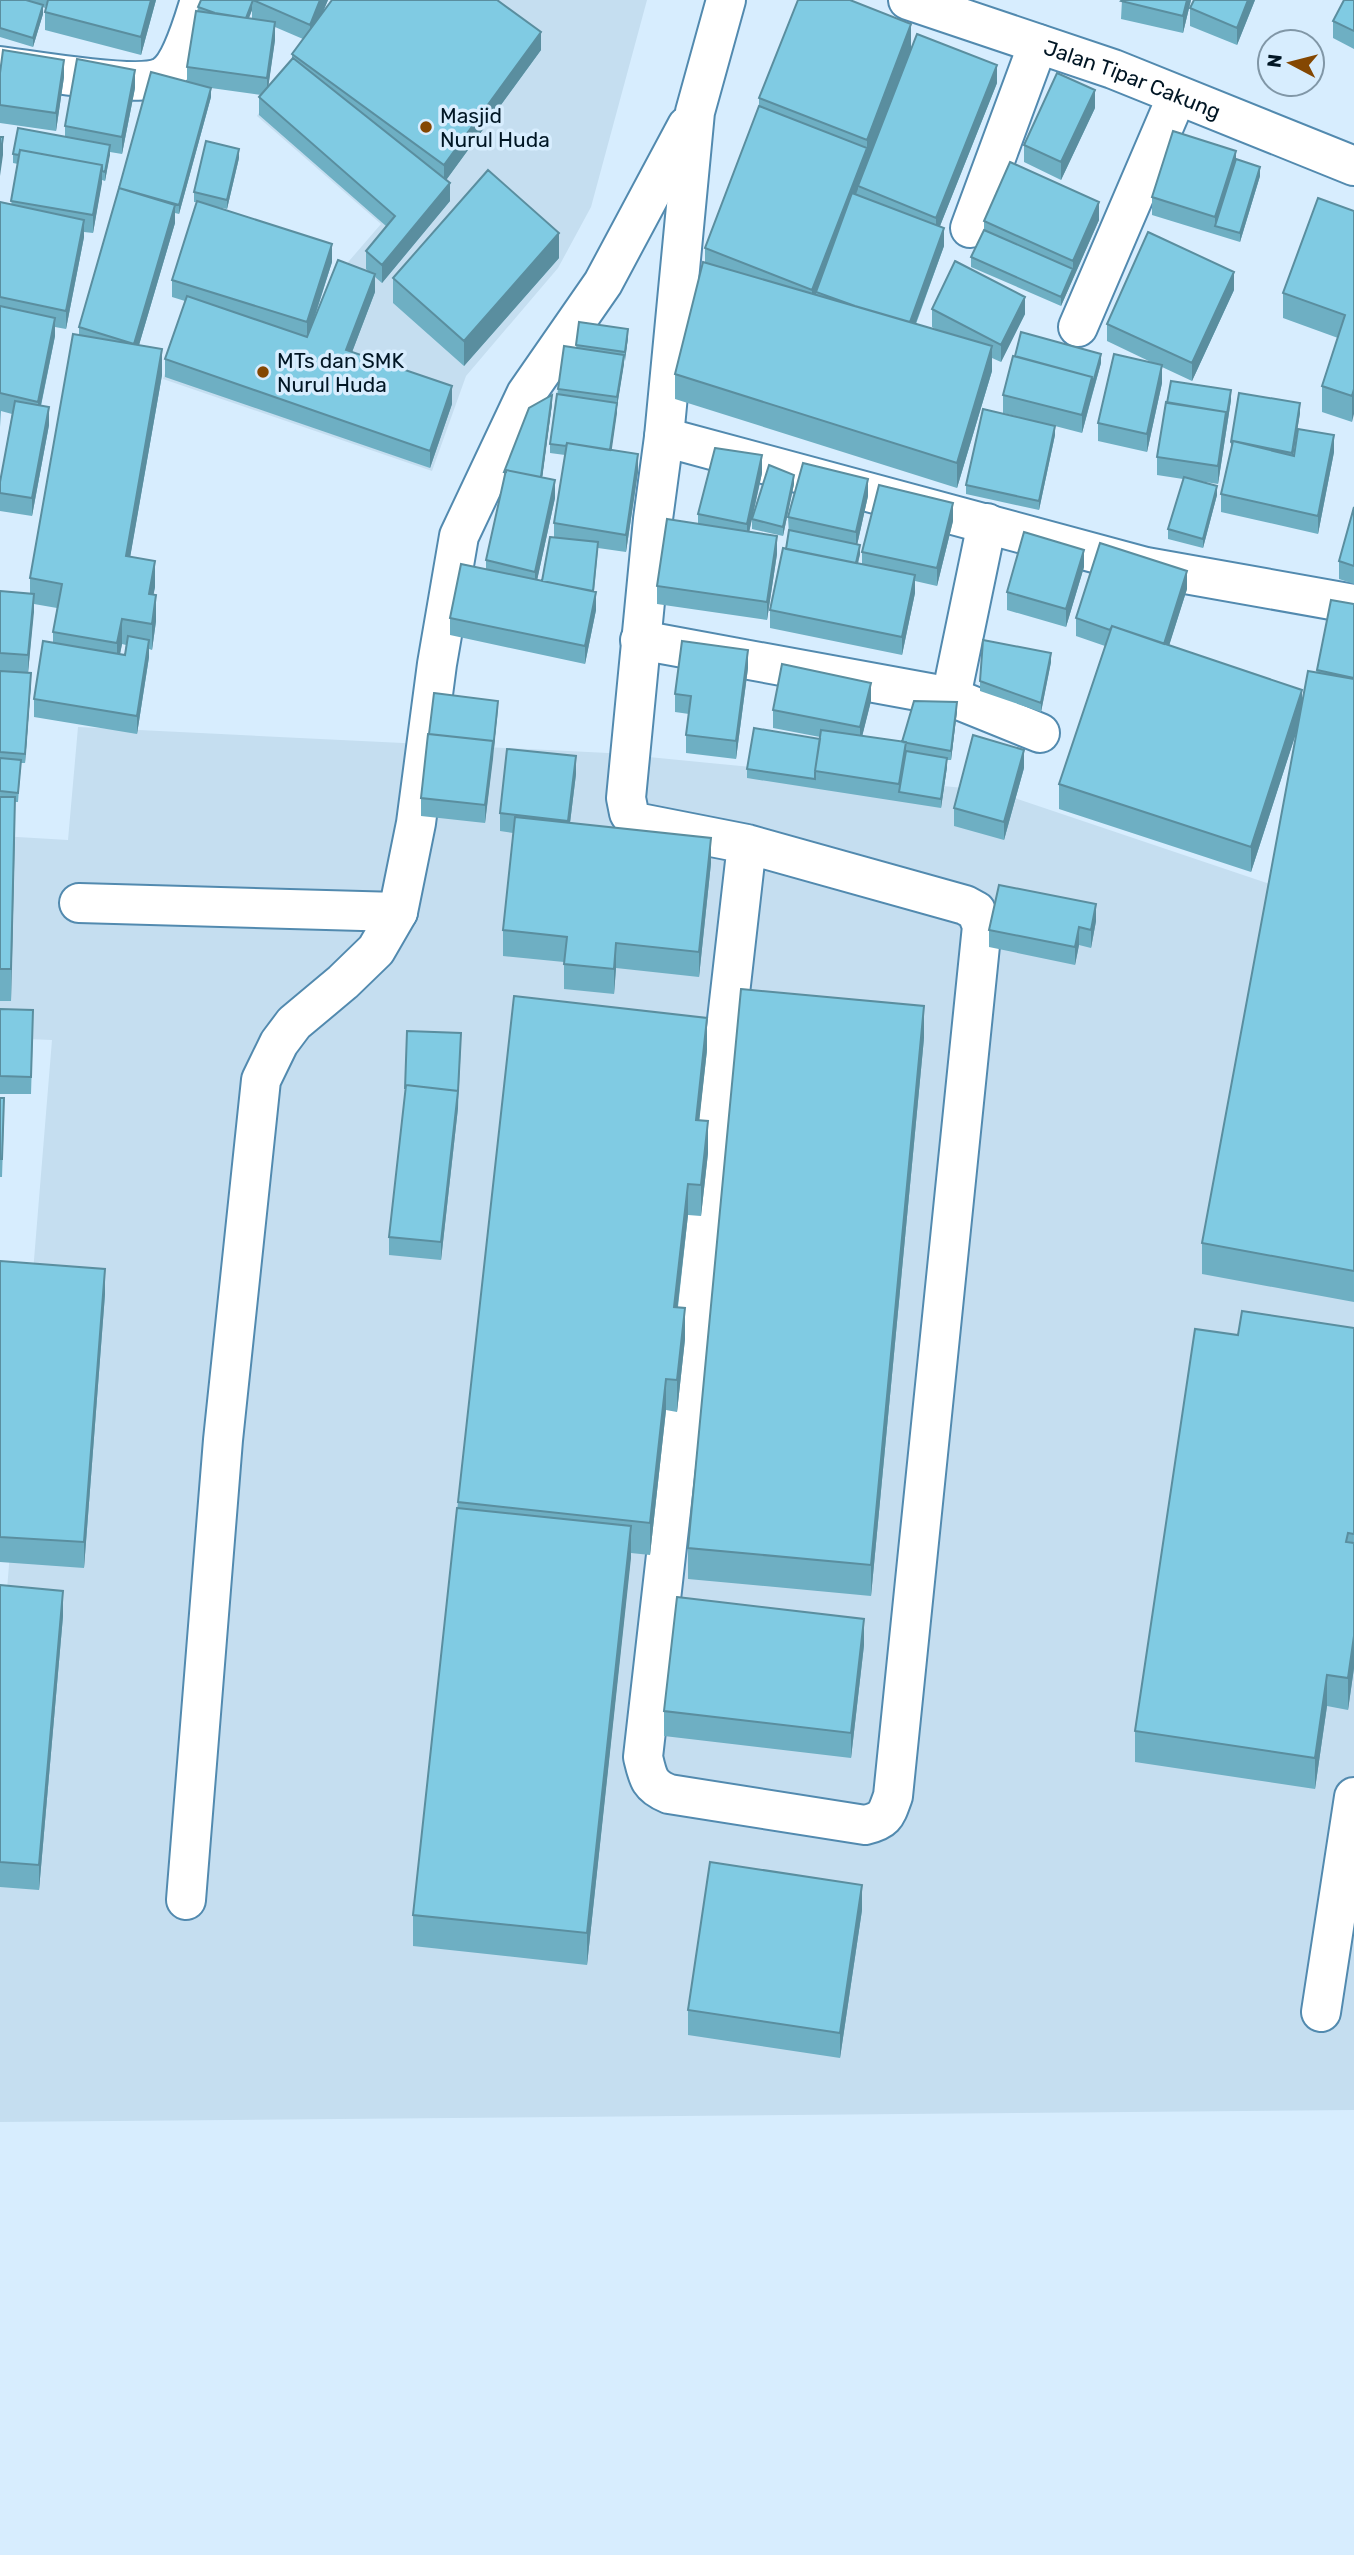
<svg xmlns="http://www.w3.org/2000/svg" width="1354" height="2555" font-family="Rubik,sans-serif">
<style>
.built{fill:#c5def0}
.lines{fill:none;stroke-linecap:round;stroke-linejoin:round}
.minor-casing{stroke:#528aaf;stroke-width:42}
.minor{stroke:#fff;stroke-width:38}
.wall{fill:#6eafc3;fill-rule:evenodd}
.shaded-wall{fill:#5a8e9f}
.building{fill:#80cbe3;stroke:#5a8e9f;stroke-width:2}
.poi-dot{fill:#844702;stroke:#d7edfe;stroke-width:2.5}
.labels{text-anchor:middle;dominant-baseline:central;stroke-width:7;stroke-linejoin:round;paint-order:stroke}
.street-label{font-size:21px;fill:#011624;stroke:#d7edfe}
.poi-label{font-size:21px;fill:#011624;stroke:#d7edfe;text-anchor:start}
</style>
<rect width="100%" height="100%" fill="#d7edfe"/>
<path class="built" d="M332 0H647L591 207 558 268 466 376 432 471 163 379 186 311 307 352 337 275 381 224 257 116Z
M1354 695V2110L0 2122V1675L52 1040 0 1038V836L68 840 78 727 608 753 994 791 1305 896Z"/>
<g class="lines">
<defs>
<g id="minor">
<path d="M726 0 695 112 664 437 653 519 626 798 629 813 635 822 747 844 965 905 976 911 982 926 893 1796C886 1815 886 1820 865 1825L669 1794C649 1786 648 1778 643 1757L747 844"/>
<path id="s1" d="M908 0 1113 69 1354 166"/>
<path d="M0 66C32 70 137 89 162 77 181 67 194 19 200 0"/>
<path d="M970 228 1038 44"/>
<path d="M1078 327 1177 96"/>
<path d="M664 437 1146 567 1354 604"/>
<path d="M640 640 951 697 1040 733"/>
<path d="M951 697 987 523"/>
<path d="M79 903 398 912"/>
<path d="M186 1900 223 1440 261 1080 279 1043 294 1023 343 982 376 950 398 912 416 823 437 664 459 536 526 394 603 283 687 126"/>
<path d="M1321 2012 1354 1797"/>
</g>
</defs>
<use href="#minor" class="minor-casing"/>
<use href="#minor" class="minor"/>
</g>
<path class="wall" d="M0 0H48L45 8 43 7V14L33 47 0 37Z
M48 0H156L141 55 45 30V12Z
M201 0H328L323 12 541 50 446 180 450 201 382 283 375 277V292L352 352 452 404 430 468 165 377V359L185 301 172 297V280L197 202H194V192L239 158 227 209 211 206 332 262 312 326 369 272 366 269V251L386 226 259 115V97L261 95 211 88V97L179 214 175 213V223L139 345 162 375 130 557 155 587 153 595 156 621 152 650 149 649V657L137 734 34 717V699L53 643V632L57 608 34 604 28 673 31 682 25 763H21L18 802H15L11 1001H0V591L30 594V578L79 335V327L119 188 187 82V67L198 7ZM252 10V18L257 20 249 18ZM275 27 303 39 292 54V59L268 87 275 40ZM122 644 126 645 125 655 120 654Z
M1122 0H1191L1183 33 1121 19Z
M1255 0 1237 45 1190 26V8Z
M1354 0V49L1333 38V21Z
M911 49 997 83 940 226 944 246 916 324 937 330 932 327V309L1025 314 1001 362 992 358V371L957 488 675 399V374L705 263V248L759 106V98Z
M0 73 64 77 56 131 0 123Z
M135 88 122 154 110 152 105 181 102 180 93 233 84 232V237L66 329 55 327V336L41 406 49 425 32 516 0 511V482L12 414 1 411 0 427V202L11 205 18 164 13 163V154L65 137V126Z
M1095 108 1061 180 1024 162V145Z
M1236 159 1260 176 1240 242 1152 215V197Z
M1354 211 1352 422 1322 412V386L1338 338 1283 318V293Z
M1099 220 1061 306 971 267V257L984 230V221Z
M559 258 464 366 393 303V278Z
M1234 290 1192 381 1162 367V383L1147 452 1098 441V423L1155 364 1107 341V324Z
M579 322 628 338 617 406 611 450 638 472 626 552 598 548 594 591 596 610 585 664 450 635V618L486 570V560L504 481V472L552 404 542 477 555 498 537 580 542 581 554 537V523L565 455 550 453V444L558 389 576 348Z
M1101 363 1082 433 1055 426V435L1039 510 966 494V485L1046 424 1003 413V395Z
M1231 400 1218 484 1199 481 1217 495 1203 548 1168 539V529L1183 479 1157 475V457Z
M1300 413 1293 455 1334 452 1318 534 1221 512V494L1231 449V442Z
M762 473 749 532 777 554 767 620 657 604V586L698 524V514Z
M794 484 783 536 752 529V519Z
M868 496 857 545 860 554 858 564 862 565V552L953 521 937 586 915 581V593L902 655 770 628V610L789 535 788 517Z
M1354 507V584L1339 579V561Z
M1084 567 1066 627 1007 610V592Z
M1187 589 1169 645 1302 703 1317 670 1354 604V1302L1202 1274V1243L1297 730 1251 872 1059 809V784L1105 646 1076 636V618Z
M1051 662 1041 712 980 691V681Z
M748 668 736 759 686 753V735L689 714 675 712V694Z
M871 701 862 736 902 742 957 711 951 760H947V767L941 808 747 778V769L820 739V737L773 728V710Z
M498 710 485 823 421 816V798Z
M1024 768 1004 840 954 826V808Z
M576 774 570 823 711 863 699 977 616 968 614 994 564 989V962L503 956V930L513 833 500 831V813Z
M1096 921 1091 948 1079 945 1075 965 989 947V930Z
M0 1009 33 1028 31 1094H0Z
M924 1038 871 1596 688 1579V1548Z
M461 1043 458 1108 441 1260 389 1255V1237Z
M707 1050 699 1120 708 1153 701 1216 688 1215 678 1307 685 1339 677 1412 666 1410 650 1555 631 1553 587 1965 413 1946V1915L458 1502Z
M0 1098 4 1116 2 1177H0Z
M0 1261 105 1294 84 1568 0 1562Z
M1354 1328V1668L1348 1710 1327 1706 1315 1789 1135 1762V1731L1238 1335Z
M0 1585 63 1616 39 1890 0 1887Z
M864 1645 851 1758 664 1736V1711Z
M862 1910 840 2058 688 2035V2010Z"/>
<path class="shaded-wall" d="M151 0H156L141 55V37Z
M320 0H328L310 42V25Z
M1187 0H1191L1183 33V16Z
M1248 0H1255L1237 45V28Z
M252 1V10L243 33V24Z
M43 5V14L33 47V38Z
M275 22V40L267 96V78Z
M911 24V49L858 186V189L818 292H816V297L812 308V290L867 148V140Z
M541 32V50L444 183V165Z
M64 60V77L56 131V113Z
M997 65V83L936 236V218Z
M135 70V88L122 154V137Z
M211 88V97L179 214V205Z
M1095 90V108L1061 180V162Z
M3 137V155L0 176V158Z
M110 145V155L105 181V172Z
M239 149V158L227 209V200Z
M1236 151V169L1215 226V217Z
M102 165V183L93 233V215Z
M1260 167V176L1240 242V233Z
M450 183V201L382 283V265Z
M1099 202V220L1061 306V297L1073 269V261Z
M175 205V223L134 362V344Z
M84 220V237L66 329V311Z
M944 228V246L908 344V326Z
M559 233V258L464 366V341Z
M332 244V262L307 340V322Z
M1234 272V290L1192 381V363Z
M375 274V292L346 368V350Z
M1025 297V314L1001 362V345Z
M55 318V336L38 419V402Z
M628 329V338L625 361V352Z
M992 346V371L957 488V463Z
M162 349V375L126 581V556Z
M1101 354V363L1092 395V386Z
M624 355V364L617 407V397Z
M1162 365V383L1147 452V434Z
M1092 377V395L1082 433V415Z
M452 386V404L430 468V451Z
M1354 389V414L1352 422V396Z
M1231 390V400L1218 484V466L1226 412Z
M552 395V404L541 487V477Z
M617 403V413L610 462V453Z
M1300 403V413L1292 463V453Z
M49 407V425L32 516V498Z
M1055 426V435L1039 510V501Z
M1334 435V452L1318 534V516Z
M638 454V472L626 552V535Z
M762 455V473L747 542V524Z
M794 475V484L783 536V527Z
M868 479V496L856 550V532Z
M555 480V498L535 590V572Z
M1217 486V495L1203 548V539Z
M953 503V521L937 586V568Z
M777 536V554L767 620V602Z
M860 545V554L854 578V569Z
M1084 550V567L1066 627V609Z
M155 561V587L149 619V594Z
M1187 571V589L1163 665V647Z
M915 575V593L902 655V637Z
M596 592V610L585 664V646Z
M34 594V612L28 673V655Z
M156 595V621L152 650V624Z
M122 619V644L117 669V643Z
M149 640V657L137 734V716Z
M748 650V668L736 759V741Z
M1051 653V662L1041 712V703Z
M31 673V682L25 763V754Z
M871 683V701L860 745V727Z
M1302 690V715L1251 872V847Z
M498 701 493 759 485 823V805Z
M957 702V711L951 760V751Z
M906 742V760L899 792V784Z
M1024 750V768L1004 840V822Z
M576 756V774L568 839V821Z
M947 758V767L941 808V799Z
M15 797V829L11 1001V969Z
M711 838V863L699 977V952Z
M1096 904V921L1091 948V930Z
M1079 927V945L1075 965V947Z
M616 943V968L614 994V969Z
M924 1006V1038L871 1596V1565Z
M707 1018V1050L696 1151V1120Z
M458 1091V1108L441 1260V1242Z
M708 1121V1153L701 1216V1185Z
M688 1184V1215L674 1338V1307Z
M105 1269V1294L84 1568V1542Z
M685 1308V1339L677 1412V1380Z
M666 1379V1410L650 1555V1523Z
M631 1526V1558L587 1965V1933Z
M63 1591V1616L39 1890V1865Z
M864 1619V1645L851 1758V1733Z
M1354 1636V1668L1348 1710V1678Z
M1327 1675V1706L1315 1789V1758Z
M862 1885V1910L840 2058V2033Z"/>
<path class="building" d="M0 0H26L43 5 33 38 0 28Z
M48 0H151L141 37 45 12Z
M201 0H253L246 18 215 13 198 7Z
M253 0H320L310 25Z
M332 0H497L541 32 444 165 292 54Z
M798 0H850L911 24 867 140 759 98Z
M1122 0H1187L1183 16 1121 1Z
M1194 0H1248L1237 28 1190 8Z
M1344 0H1354V31L1333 21Z
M196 11 275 22 267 78 187 67Z
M917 34 997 65 936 218 858 186Z
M3 50 64 60 56 113 0 105V73Z
M293 58 450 183 382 265 366 251 395 216 259 97Z
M77 59 135 70 122 137 65 126Z
M151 72 211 88 179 205 119 188Z
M1057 73 1095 90 1061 162 1024 145Z
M759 106 867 148 812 290 705 248Z
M18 128 110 145 105 172 102 171V165L20 150 19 155 13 154Z
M1173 131 1236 151 1215 217 1152 197Z
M0 137H3L0 158Z
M206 141 239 149 227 200 194 192Z
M20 150 102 165 93 215 11 201Z
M1236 159 1260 167 1240 233 1215 226Z
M1010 162 1099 202 1073 261 984 221Z
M488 170 559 233 464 341 393 278Z
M119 188 175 205 134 344 79 327Z
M852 193 944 228 910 322 855 306 816 292Z
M1318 198 1354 211V389L1352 396 1322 386 1345 315 1283 293Z
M197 201 332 244 307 322 172 280Z
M0 202 84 220 66 311 0 297Z
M984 230 1073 269 1061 297 971 257Z
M1148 232 1234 272 1192 363 1107 324Z
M338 260 375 274 346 350 452 386 430 451 165 359 187 296 307 337Z
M955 261 1025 297 1001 345 932 309Z
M703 262 992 346 957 463 675 374Z
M0 306 55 318 38 402 0 393Z
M579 322 628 329 625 352 576 345Z
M1021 332 1101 354 1092 386V377L1015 356Z
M73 334 162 349 126 556 155 561 149 594 156 595 152 624 122 619 117 643 53 632 62 584 30 578Z
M564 346 624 355 617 397 558 389Z
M1114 354 1162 365 1147 434 1098 423Z
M1013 356 1092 377 1082 415 1003 395Z
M1171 381 1231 390 1226 420V412L1167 403Z
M1239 393 1300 403 1292 453 1233 441 1232 443 1231 442Z
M557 394 617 403 610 450 567 443 566 446 550 444Z
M552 395 541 477 506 470V472H504L529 408Z
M15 401 49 407 32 498 0 493V482Z
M1166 402 1226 412 1218 466 1157 457Z
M983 409 1055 426 1039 501 966 485Z
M1298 429 1334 435 1318 516 1221 494 1233 441 1294 456Z
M567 443 638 454 626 535 554 523Z
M715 448 762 455 747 524 698 514Z
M803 463 868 479 856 532 788 517Z
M769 465 794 475 783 527 752 519Z
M506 470 555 480 535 572 486 560Z
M1184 477 1217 486 1203 539 1168 529Z
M879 485 953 503 937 568 862 552Z
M1354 507V566L1339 561Z
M667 519 777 536 767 602 657 586Z
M789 530 860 545 856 563 786 549Z
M1024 532 1084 550 1066 609 1007 592Z
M550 537 598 542 593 591 542 581Z
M1100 543 1187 571 1164 644 1112 626 1110 630 1076 618Z
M783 548 915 575 902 637 770 610Z
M461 564 596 592 585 646 450 618Z
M0 591 34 594 28 655 0 653Z
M1331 600 1354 604V678L1317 670Z
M1112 626 1302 690 1251 847 1059 784Z
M128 636 149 640 137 716 34 699 43 641 125 655Z
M983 640 1051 653 1041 703 980 681Z
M682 641 748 650 736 741 686 735 691 696 675 694Z
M782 664 871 683 860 727 773 710Z
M0 671 31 673 25 754 0 752Z
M1308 671 1354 679V1271L1202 1243Z
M434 693 498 701 493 749V741L429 734Z
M914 701 957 702 951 751 902 742Z
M754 728 820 739 815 771V779L747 769Z
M821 730 906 742 899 784 815 771Z
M428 734 493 741 485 805 421 798Z
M973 735 1024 750 1004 822 954 808Z
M507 749 576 756 568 821 500 813Z
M906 751 947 758 941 799 899 792Z
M0 758 21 760 18 793 0 791Z
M0 797H15L11 969H0Z
M515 817 711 838 699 952 616 943 614 969 564 964 567 937 503 930Z
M999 885 1096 904 1091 930 1079 927 1075 947 989 930Z
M741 989 924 1006 871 1565 688 1548Z
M514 996 707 1018 696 1120 708 1121 701 1185 688 1184 674 1307 685 1308 677 1380 666 1379 650 1523 458 1502Z
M0 1009 33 1010 31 1077 0 1076Z
M407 1031 461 1033 458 1091 406 1085 405 1089Z
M406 1085 458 1091 441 1242 389 1237Z
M0 1098H4L2 1159H0Z
M0 1261 105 1269 84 1542 0 1537Z
M1242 1311 1354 1328V1534L1348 1533 1346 1542 1354 1543V1636L1348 1678 1327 1675 1315 1758 1135 1731 1195 1329 1238 1335Z
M457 1508 631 1526 587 1933 413 1915Z
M0 1585 63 1591 39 1865 0 1862Z
M677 1597 864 1619 851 1733 664 1711Z
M710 1862 862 1885 840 2033 688 2010Z"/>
<g class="poi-dot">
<circle cx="426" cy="127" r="7"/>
<circle cx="263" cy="372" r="7"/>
</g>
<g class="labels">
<g class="street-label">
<text stroke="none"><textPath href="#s1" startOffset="238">Jalan Tipar Cakung</textPath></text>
</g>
<g class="poi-label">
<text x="440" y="115">Masjid<tspan x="440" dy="24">Nurul Huda</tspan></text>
<text x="277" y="360">MTs dan SMK<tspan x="277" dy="24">Nurul Huda</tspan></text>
</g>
</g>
<g transform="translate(1291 63) rotate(277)"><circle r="33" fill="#d7edfe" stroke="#8197a7" stroke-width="2"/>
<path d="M0-5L12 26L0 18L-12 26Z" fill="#844702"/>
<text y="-10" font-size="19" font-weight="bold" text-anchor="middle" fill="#011624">N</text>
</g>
</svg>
